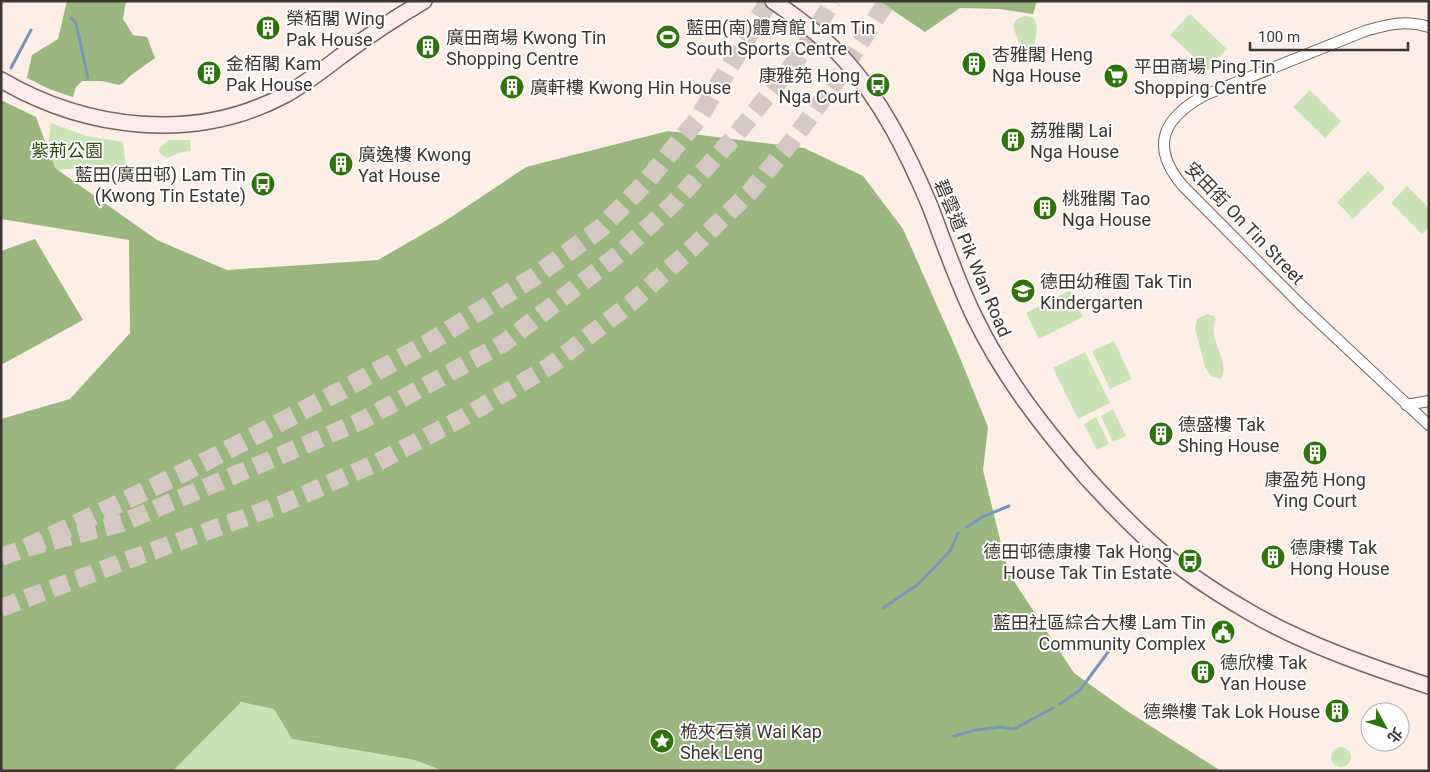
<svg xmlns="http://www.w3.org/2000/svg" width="1430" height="772" font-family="Roboto,'Noto Sans TC',sans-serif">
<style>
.green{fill:#cae3b6}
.forest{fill:#99b77e}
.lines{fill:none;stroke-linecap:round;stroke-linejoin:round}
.stream{stroke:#7a95b7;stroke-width:3}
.trunk-tunnel{stroke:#d6c9c3;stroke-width:18;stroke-dasharray:18 9;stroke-linecap:butt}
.motorway-tunnel{stroke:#d6c9c3;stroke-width:19;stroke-dasharray:19 9;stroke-linecap:butt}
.minor-casing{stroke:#74645c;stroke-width:12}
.secondary-casing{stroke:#74645c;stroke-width:18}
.minor{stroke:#fff;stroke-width:10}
.secondary{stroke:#fceced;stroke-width:15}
.labels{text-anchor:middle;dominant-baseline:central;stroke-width:4;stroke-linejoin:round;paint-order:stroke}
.poi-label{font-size:18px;fill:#3c3531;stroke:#fff;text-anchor:start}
.park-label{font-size:18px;fill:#314d10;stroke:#fff}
.street-label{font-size:18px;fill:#3c3531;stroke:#fff}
</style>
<rect width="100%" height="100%" fill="#fdeee7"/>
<path class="green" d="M1190 14 1227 49 1208 70 1170 35Z
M1024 16 1032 17 1035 20 1037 28 1035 41 1036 52 1030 57C1027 57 1025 58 1022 55 1019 52 1020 47 1019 43 1017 32 1005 22 1024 16Z
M1310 90 1341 121 1325 138 1293 107Z
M51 123 86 136 123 142 126 169H64L1 186V165L47 153Z
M169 140H190L191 151 179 153 168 158 163 156 159 152 160 147Z
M1368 171 1385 188 1353 219 1337 202Z
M1407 186 1429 208V227L1422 234 1391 203Z
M1070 290 1083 317 1039 339 1026 313Z
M1207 314 1214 316 1216 319C1206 339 1231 359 1221 379L1211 376 1205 367 1195 328 1197 319Z
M1114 341 1132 379 1110 389 1092 351Z
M1085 352 1110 403 1078 419 1053 368Z
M1113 409 1126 436 1113 442 1101 416Z
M1096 417 1109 444 1097 450 1084 424Z
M241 702 274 709 292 739 415 760 443 771H173Z
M1331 757a10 10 0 1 1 20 0a10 10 0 1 1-20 0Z"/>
<path class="forest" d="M67 1H126L123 19 133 35 147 37 155 58 130 76 123 83 119 85 102 81H82L76 87 73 97 49 89 27 78 32 55 58 39Z
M879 1H1037L1033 14 999 9 960 8 925 32Z
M1 100 36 117 55 168 157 240 227 270 378 260 442 223 526 167 668 131 804 148 863 176 903 229 958 353 988 427 983 470 1008 572 1074 673 1127 711 1221 771H443L415 760 292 739 274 709 241 702 173 771H1V419L70 399 130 333 129 240 1 219Z
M35 239 83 320 1 365V251Z"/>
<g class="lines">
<path class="stream" d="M71 18 76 23 88 78
M11 68 31 30
M967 527 982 517 1009 506
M883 608 917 585 951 550 958 533
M1060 704 1080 690 1114 644
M954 736 976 730 1000 727 1014 729 1053 708"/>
<path class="trunk-tunnel" d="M1 557 26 548 122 523 263 463 363 420 504 343 619 254 674 203 735 136 798 58 833 1
M1 608 128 560 285 503 376 463 464 417 550 366 631 303 691 249 750 192 792 141 833 86 887 1"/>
<path class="motorway-tunnel" d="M26 548 193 468 346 388 430 342 534 277 601 228 645 183 698 119 769 1"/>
<defs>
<path id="minor" d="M1429 27C1405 20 1389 24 1365 31L1205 95C1163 118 1149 146 1183 186L1301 305 1429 425
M1406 405 1429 401"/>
<path id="secondary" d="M773 1C798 18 822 36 842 57 881 99 908 154 930 206 944 243 957 281 974 316 1003 376 1043 428 1087 478 1109 502 1132 527 1157 548 1184 572 1215 592 1246 610 1301 643 1368 666 1429 686
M1 80C87 130 195 143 285 95 305 84 323 70 341 56 368 36 395 18 424 1"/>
</defs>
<use href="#minor" class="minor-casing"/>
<use href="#secondary" class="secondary-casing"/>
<use href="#minor" class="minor"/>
<use href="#secondary" class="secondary"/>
</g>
<defs>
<symbol id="building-disc" viewBox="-11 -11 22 22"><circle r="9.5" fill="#30720e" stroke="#fff"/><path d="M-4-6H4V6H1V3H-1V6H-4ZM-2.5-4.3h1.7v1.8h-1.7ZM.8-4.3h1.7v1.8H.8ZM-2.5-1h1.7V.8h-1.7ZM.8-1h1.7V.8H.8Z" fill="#fff"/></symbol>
<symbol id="stadium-disc" viewBox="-11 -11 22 22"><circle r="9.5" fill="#30720e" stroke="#fff"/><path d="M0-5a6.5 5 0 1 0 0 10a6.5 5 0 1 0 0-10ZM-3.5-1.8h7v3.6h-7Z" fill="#fff"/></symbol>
<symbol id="supermarket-disc" viewBox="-11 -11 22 22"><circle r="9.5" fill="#30720e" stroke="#fff"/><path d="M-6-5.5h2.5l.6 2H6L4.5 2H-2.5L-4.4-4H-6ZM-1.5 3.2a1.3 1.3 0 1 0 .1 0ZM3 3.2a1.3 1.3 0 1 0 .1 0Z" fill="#fff"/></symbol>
<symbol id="bus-disc" viewBox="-11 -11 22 22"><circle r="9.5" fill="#30720e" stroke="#fff"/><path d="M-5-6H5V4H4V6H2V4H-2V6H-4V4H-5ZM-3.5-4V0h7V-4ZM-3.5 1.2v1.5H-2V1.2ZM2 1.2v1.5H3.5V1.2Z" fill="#fff"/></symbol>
<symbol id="school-disc" viewBox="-11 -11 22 22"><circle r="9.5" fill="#30720e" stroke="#fff"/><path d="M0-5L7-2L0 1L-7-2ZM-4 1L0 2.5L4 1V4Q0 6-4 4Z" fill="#fff"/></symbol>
<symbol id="civic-disc" viewBox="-11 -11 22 22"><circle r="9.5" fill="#30720e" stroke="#fff"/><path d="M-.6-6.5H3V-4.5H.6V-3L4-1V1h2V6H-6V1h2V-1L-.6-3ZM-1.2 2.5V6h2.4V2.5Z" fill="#fff"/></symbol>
<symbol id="sight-disc" viewBox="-11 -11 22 22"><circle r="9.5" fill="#30720e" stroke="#fff"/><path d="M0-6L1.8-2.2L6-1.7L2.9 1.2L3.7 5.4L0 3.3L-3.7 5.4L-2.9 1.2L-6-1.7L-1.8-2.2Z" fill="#fff"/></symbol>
</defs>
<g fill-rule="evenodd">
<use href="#building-disc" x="254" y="14" width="28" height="28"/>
<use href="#stadium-disc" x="654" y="23" width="28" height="28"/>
<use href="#building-disc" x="414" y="33" width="28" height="28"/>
<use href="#building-disc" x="960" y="50" width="28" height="28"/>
<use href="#building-disc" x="195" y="59" width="28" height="28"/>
<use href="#supermarket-disc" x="1102" y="62" width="28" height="28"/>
<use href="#bus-disc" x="864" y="71" width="28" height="28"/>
<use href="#building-disc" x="498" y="73" width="28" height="28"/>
<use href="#building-disc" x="999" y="126" width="28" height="28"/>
<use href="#building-disc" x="327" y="150" width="28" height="28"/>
<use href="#bus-disc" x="249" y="170" width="28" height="28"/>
<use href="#building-disc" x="1031" y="194" width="28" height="28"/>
<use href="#school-disc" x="1009" y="277" width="28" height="28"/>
<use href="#building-disc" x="1147" y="420" width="28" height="28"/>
<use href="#building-disc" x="1301" y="439" width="28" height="28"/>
<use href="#building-disc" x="1259" y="543" width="28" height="28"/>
<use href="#bus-disc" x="1176" y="547" width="28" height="28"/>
<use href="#civic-disc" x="1209" y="618" width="28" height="28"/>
<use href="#building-disc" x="1189" y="658" width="28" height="28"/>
<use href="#building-disc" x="1323" y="697" width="28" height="28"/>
<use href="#sight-disc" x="648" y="727" width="28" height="28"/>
</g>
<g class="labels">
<g class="poi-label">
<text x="286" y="18">榮栢閣 Wing<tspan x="286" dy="21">Pak House</tspan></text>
<text x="686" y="27">藍田(南)體育館 Lam Tin<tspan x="686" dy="21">South Sports Centre</tspan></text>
<text x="446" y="37">廣田商場 Kwong Tin<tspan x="446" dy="21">Shopping Centre</tspan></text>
<text x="992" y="54">杏雅閣 Heng<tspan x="992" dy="21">Nga House</tspan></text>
<text x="226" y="63">金栢閣 Kam<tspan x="226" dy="21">Pak House</tspan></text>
<text x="1134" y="66">平田商場 Ping Tin<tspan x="1134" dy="21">Shopping Centre</tspan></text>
<text x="860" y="75" text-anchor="end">康雅苑 Hong<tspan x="860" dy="21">Nga Court</tspan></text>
<text x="530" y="87">廣軒樓 Kwong Hin House</text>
<text x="1030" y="130">荔雅閣 Lai<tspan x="1030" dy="21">Nga House</tspan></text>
<text x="358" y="154">廣逸樓 Kwong<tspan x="358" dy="21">Yat House</tspan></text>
<text x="246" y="174" text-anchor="end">藍田(廣田邨) Lam Tin<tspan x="246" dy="21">(Kwong Tin Estate)</tspan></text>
<text x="1062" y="198">桃雅閣 Tao<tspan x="1062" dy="21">Nga House</tspan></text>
<text x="1040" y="281">德田幼稚園 Tak Tin<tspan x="1040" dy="21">Kindergarten</tspan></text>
<text x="1178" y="424">德盛樓 Tak<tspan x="1178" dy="21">Shing House</tspan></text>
<text x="1315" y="479" text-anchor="middle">康盈苑 Hong<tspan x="1315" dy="21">Ying Court</tspan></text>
<text x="1290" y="547">德康樓 Tak<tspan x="1290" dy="21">Hong House</tspan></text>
<text x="1172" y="551" text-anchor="end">德田邨德康樓 Tak Hong<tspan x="1172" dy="21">House Tak Tin Estate</tspan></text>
<text x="1206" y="622" text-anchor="end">藍田社區綜合大樓 Lam Tin<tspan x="1206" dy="21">Community Complex</tspan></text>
<text x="1220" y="662">德欣樓 Tak<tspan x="1220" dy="21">Yan House</tspan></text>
<text x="1320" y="711" text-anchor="end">德樂樓 Tak Lok House</text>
<text x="680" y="731">桅夾石嶺 Wai Kap<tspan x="680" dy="21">Shek Leng</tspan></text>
</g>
<g class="park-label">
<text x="67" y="150">紫荊公園</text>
</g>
<g class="street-label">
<text transform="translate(1245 223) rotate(46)">安田街 On Tin Street</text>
<text transform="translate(973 258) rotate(67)">碧雲道 Pik Wan Road</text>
</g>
</g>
<rect width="1430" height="772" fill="none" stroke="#3c3531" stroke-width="5"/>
<g transform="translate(1385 727) rotate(130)"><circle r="24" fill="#ffffff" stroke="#b1aead"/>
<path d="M0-4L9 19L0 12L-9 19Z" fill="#30720e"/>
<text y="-8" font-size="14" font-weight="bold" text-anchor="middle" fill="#3c3531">北</text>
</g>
<path d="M1250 42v8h158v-8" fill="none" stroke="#3c3531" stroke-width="2.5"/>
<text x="1258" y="42" font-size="15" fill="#3c3531" stroke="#ffffff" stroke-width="4" paint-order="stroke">100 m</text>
</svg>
